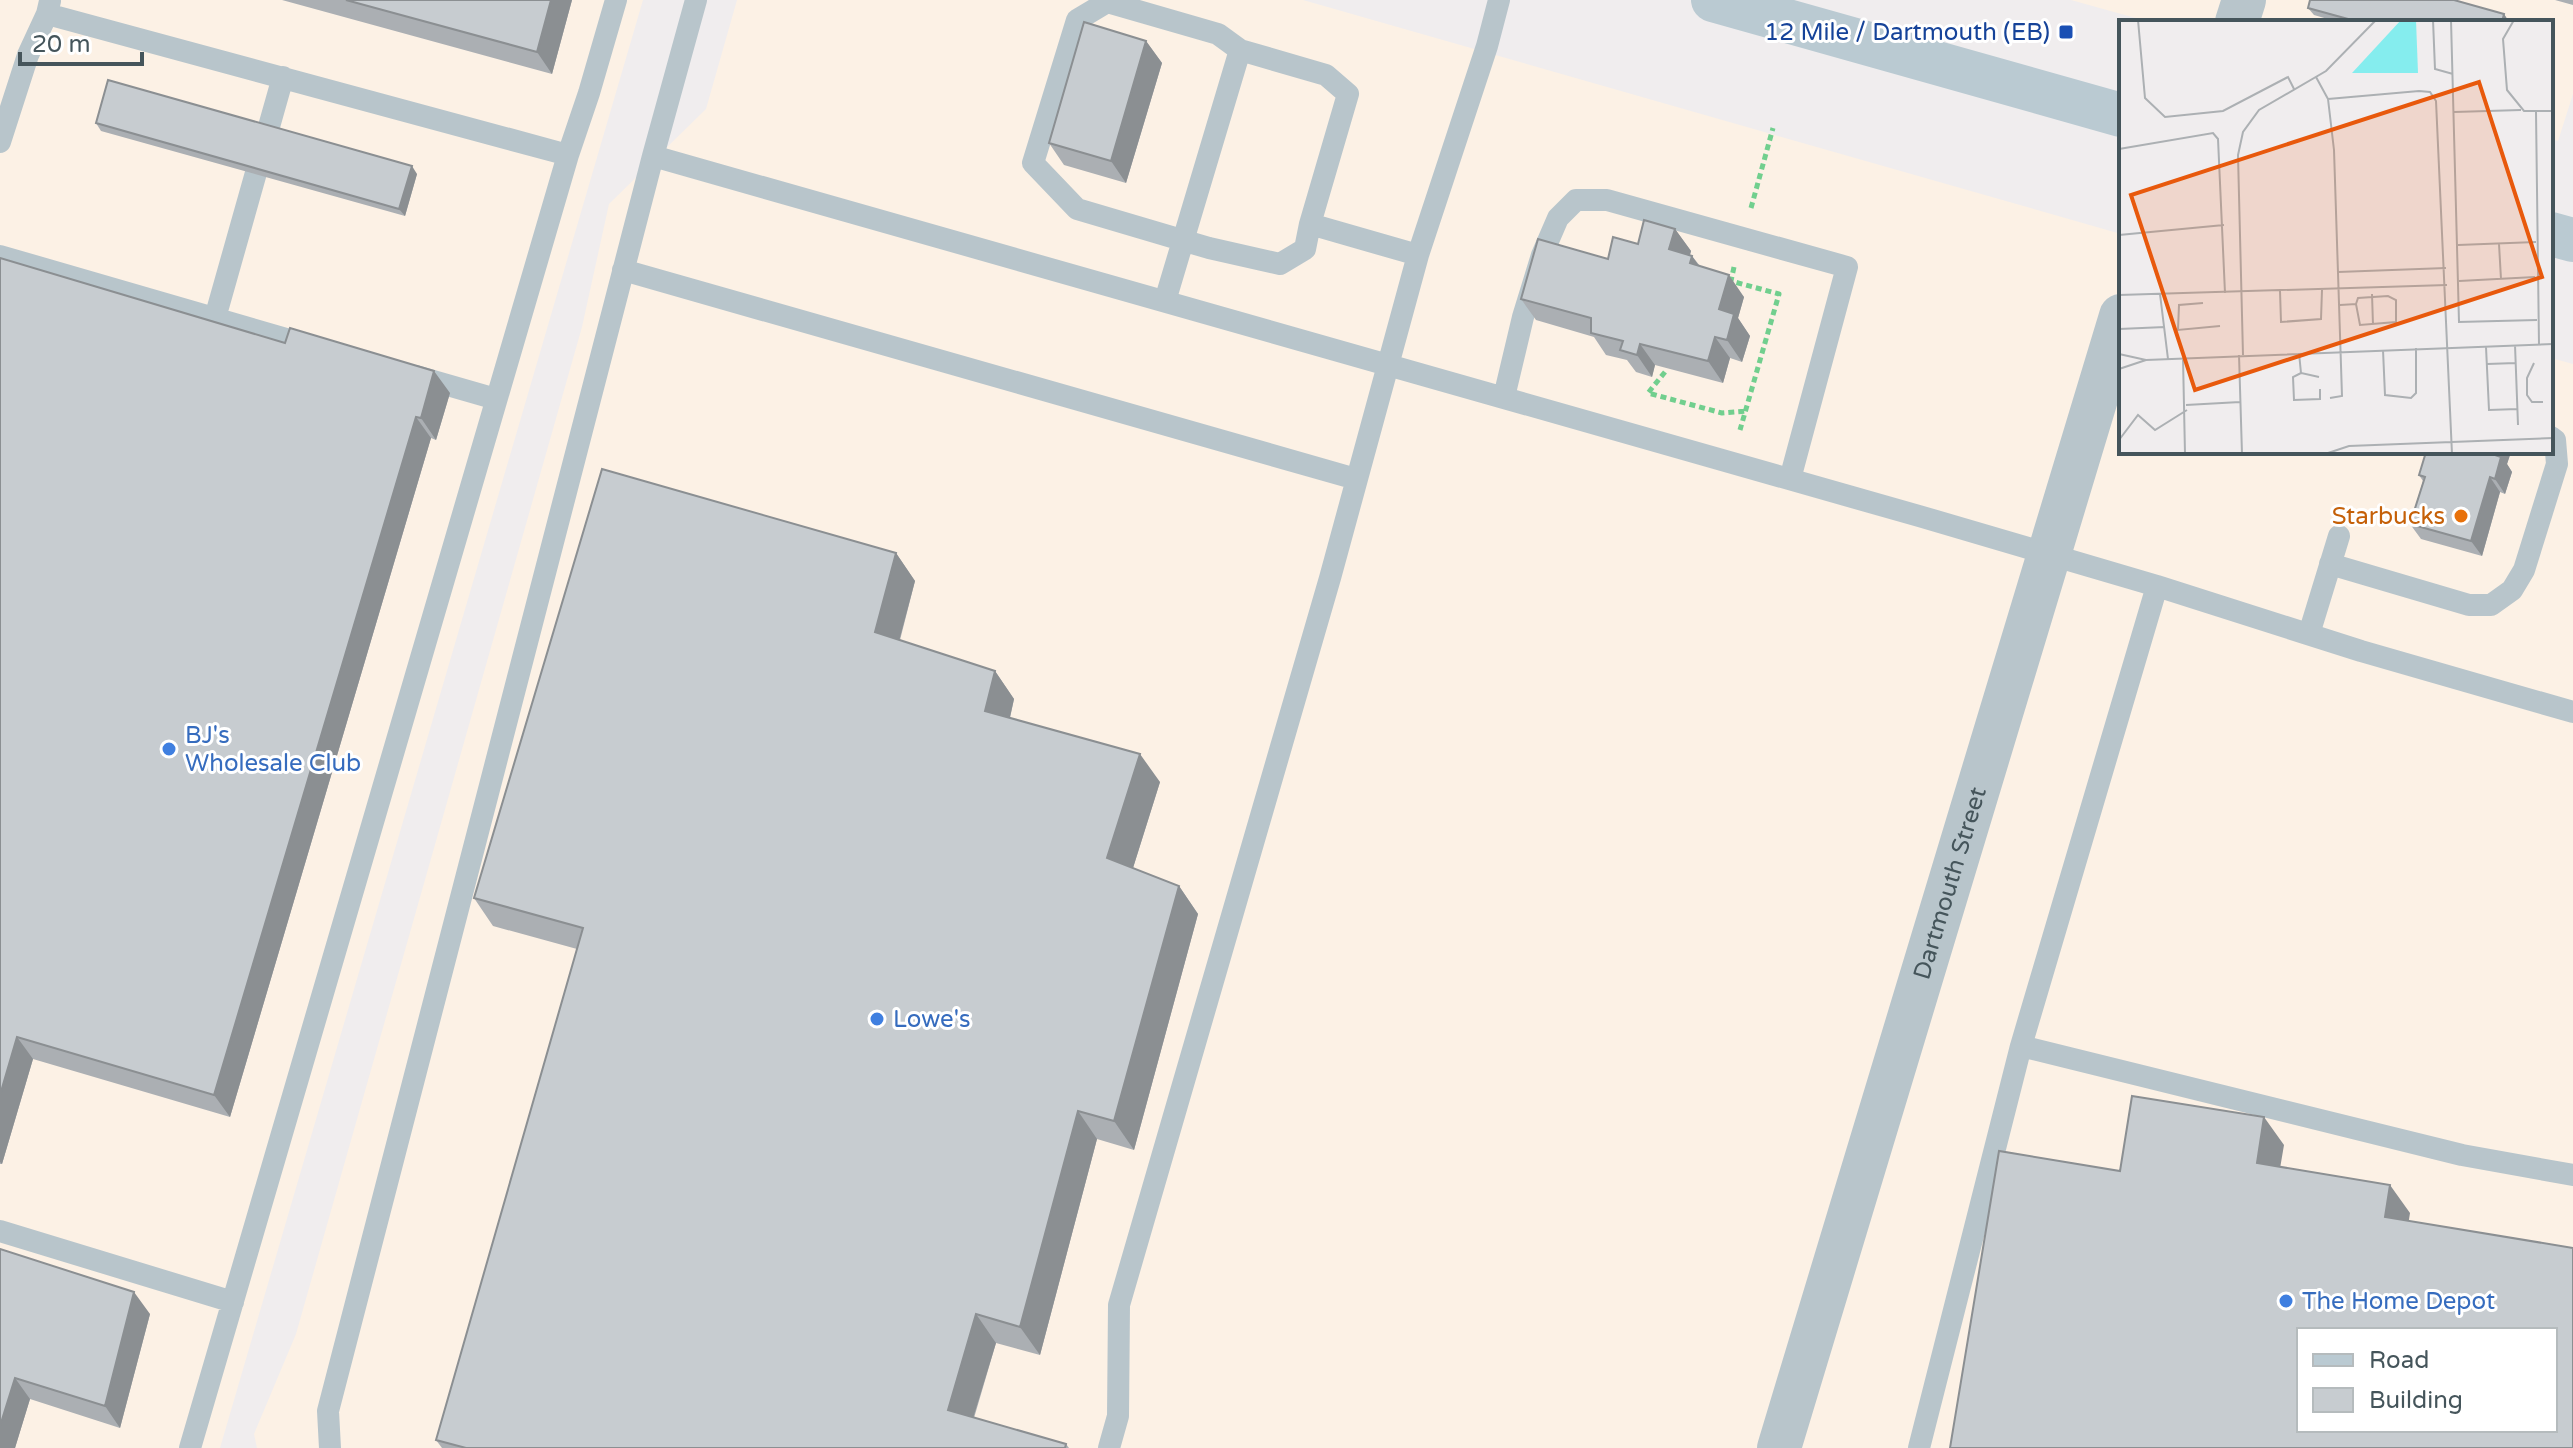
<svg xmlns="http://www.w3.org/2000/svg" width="2573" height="1448" font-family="'Varela Round',sans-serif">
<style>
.commercial{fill:#fcf1e5;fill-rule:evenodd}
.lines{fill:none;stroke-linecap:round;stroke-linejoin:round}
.path{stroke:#71cf8e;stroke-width:5;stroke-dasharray:6 4;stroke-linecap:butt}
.service{stroke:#b8c5cb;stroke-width:22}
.minor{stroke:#b8c5cb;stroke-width:44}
.secondary{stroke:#bacad2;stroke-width:44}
.wall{fill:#abafb3}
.shaded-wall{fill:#8b8f92}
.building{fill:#c7ccd0;stroke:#8b8f92;stroke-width:2;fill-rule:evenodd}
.transit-dot{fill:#1a4fb4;stroke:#fff;stroke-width:3}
.food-dot{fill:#e8710a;stroke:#fff;stroke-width:3}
.shop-dot{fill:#3f7fe0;stroke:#fff;stroke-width:3}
.labels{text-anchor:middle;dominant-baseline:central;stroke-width:6;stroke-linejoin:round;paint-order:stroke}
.transit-label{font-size:24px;fill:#164399;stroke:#fff;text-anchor:end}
.food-label{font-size:24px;fill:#c56008;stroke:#fff;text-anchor:end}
.shop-label{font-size:24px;fill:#366cbe;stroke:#fff;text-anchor:start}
.street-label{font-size:24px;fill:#45555b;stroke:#fff}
.inset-road{fill:none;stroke:#acb0b3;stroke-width:2}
.view{fill:#e8590c;fill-opacity:0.15;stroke:#e8590c;stroke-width:4}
.inset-edge{fill:none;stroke:#45555b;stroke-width:4}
</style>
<rect width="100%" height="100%" fill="#f0edee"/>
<path class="commercial" d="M0 0H643L220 1448H0Z
M737 0H1303L2121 234V452H2551V358L2573 364V1448H257L254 1434 296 1334 582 327 609 204 706 109ZM2299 1330H2555V1430H2299Z
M2071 0H2573V94L2558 141 2551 139V22H2150Z"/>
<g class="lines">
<path class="path" d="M1751 208 1773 128
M1734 267 1731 281 1779 294 1740 430
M1665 372 1648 393 1722 413 1746 411"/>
<path class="service" d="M47 14 568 155
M0 142 28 55 47 14 50 1
M653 156 1919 516 2157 586 2361 651 2573 712
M1310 224 1305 249 1280 264 1209 248 1077 209 1033 163 1077 20 1107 2 1218 34 1240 50 1326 75 1348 94 1310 224 1418 255
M0 256 314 347
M623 270 1356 479
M1165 301 1240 50
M215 318 283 77
M416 376 496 399
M1504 397 1523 317 1542 255 1558 218 1576 200H1607L1847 267 1790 479
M2330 564 2469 605H2491L2512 590 2524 570 2557 464 2555 440 2551 437
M2309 634 2339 536
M2021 1046 2462 1155 2573 1175
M0 1231 233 1302
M190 1448 568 155 589 93 616 0
M330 1448 328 1411 653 156 696 0
M1109 1448 1118 1416 1119 1305 1330 578 1418 255 1487 46 1499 0
M1919 1448 2021 1046 2157 586"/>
<g class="minor">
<path d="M2237 22 2244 0"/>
<path id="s1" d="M1779 1448 2121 316"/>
</g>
<path class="secondary" d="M1713 0 2121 115
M2551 234 2573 240"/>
</g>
<path class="wall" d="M282 0H572L552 74Z
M2555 0H2573V5Z
M2308 8 2504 14 2509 22H2338L2314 15Z
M1146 41 1162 63 1126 183 1064 165 1049 143Z
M96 123 417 174 405 216 101 131Z
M1675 229 1691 251 1690 255 1692 256 1700 266 1744 297 1738 318 1750 336 1742 362 1730 358 1723 383 1655 365 1652 377 1636 372 1627 360 1606 355 1594 337 1536 320 1521 299 1638 244Z
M0 258 450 393 436 440 431 438 230 1117 33 1059 2 1164H0Z
M2426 452H2508L2510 455 2507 464 2512 472 2505 494 2500 492 2482 556 2421 539 2410 524 2423 481 2419 475Z
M896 553 915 581 900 640 995 671 1014 699 1010 718 1160 782 1133 868 1179 886 1198 914 1134 1150 1097 1139 1040 1355 996 1343 974 1418 1066 1444 1069 1448H442L436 1440 577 949 493 926 474 898Z
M0 1249 150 1314 120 1428 30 1399 15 1448Z"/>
<path class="shaded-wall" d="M551 0H572L552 74 537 52Z
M2504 14 2509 22H2502Z
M1146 41 1162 63 1126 183 1111 161Z
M412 166 417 174 405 216 399 209Z
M1675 229 1691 251 1685 271 1669 249Z
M1692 256 1707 277 1690 263Z
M1729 275 1744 297 1738 318 1750 336 1742 362 1727 340 1719 309Z
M1715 337 1730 358 1723 383 1708 361Z
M1640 344 1655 365 1652 377 1637 355Z
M434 371 450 393 436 440 421 418Z
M416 417 431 438 230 1117 214 1095Z
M2495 452H2508L2510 455 2507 464 2512 472 2505 494 2495 479Z
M2490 477 2500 492 2482 556 2471 541Z
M896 553 915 581 894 660 875 632Z
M995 671 1014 699 1005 739 985 711Z
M1140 754 1160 782 1127 887 1107 858Z
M1179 886 1198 914 1134 1150 1114 1121Z
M17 1037 33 1059 2 1164 0 1162V1095Z
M1078 1111 1097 1139 1040 1355 1020 1327Z
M2264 1117 2284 1145 2276 1192 2257 1163Z
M2390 1185 2410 1213 2405 1245 2385 1217Z
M134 1292 150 1314 120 1428 105 1406Z
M976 1314 996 1343 967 1438 948 1410Z
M15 1378 30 1399 15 1448H0V1426Z"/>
<path class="building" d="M346 0H551L537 52Z
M2310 0H2454L2504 14 2502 22H2359L2308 8Z
M1084 22 1146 41 1111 161 1049 143Z
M108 80 412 166 399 209 96 123Z
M1644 220 1675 229 1669 249 1692 256 1690 263 1729 275 1719 309 1734 314 1727 340 1715 337 1708 361 1640 344 1637 355 1620 350 1623 341 1591 333V318L1521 299 1538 239 1608 259 1613 237 1638 244Z
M0 258 285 343 290 328 434 371 421 418 416 417 214 1095 17 1037 0 1095Z
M2426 452H2495V455L2501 457 2495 479 2490 477 2471 541 2410 524 2425 477 2419 475Z
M602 469 896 553 875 632 995 671 985 711 1140 754 1107 858 1179 886 1114 1121 1078 1111 1020 1327 976 1314 948 1410 1066 1444 1065 1448H466L436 1440 583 928 474 898Z
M2132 1096 2264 1117 2257 1163 2390 1185 2385 1217 2573 1248V1448H1950L1999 1151 2120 1171ZM2299 1330H2555V1430H2299Z
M0 1249 134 1292 105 1406 15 1378 0 1426Z"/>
<rect class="transit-dot" x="2058" y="24" width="16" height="16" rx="4"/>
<circle class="food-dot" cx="2461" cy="516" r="8"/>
<g class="shop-dot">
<circle cx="169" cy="749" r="8"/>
<circle cx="877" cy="1019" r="8"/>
<circle cx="2286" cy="1301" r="8"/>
</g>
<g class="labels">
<g class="transit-label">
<text x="2050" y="32">12 Mile / Dartmouth (EB)</text>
</g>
<g class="food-label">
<text x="2445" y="516">Starbucks</text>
</g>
<g class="shop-label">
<text x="185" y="735">BJ's<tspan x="185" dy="28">Wholesale Club</tspan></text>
<text x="893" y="1019">Lowe's</text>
<text x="2302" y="1301">The Home Depot</text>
</g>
<g class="street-label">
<text stroke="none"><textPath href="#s1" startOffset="590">Dartmouth Street</textPath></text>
</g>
</g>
<g transform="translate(2119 20)">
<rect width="434" height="434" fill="#f0edee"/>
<path d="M282 0H297L299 53H233Z" fill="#85edee"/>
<path class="inset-road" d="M19 0 26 78 46 97 104 91 169 57 175 69M314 0 316 49 334 54M332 0 340 302M395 0 384 19 388 70 405 91H434M197 57 209 79 215 130 223 376 211 378M209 79 300 71 311 72 317 81 333 434M335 92 402 90M417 92 420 325M0 129 94 113 99 119 106 273M0 215 105 205M380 224 382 259M339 225 417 222M219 252 327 248M340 261 416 257M161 271 162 302 202 299 203 270M41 274 49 339M253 274 254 305M0 275 328 265M84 283 60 285 59 310 101 306M221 285 237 284 241 305 277 302V280L269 276 239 278 237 284M339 302 418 300M0 309 46 307M396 325 399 405M367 327 370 390 399 389M264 330 266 375 292 378 297 373V328M180 333 182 353 200 357M0 334 27 340 434 324M120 335 123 434M124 335 119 135 124 112 140 90 207 51 257 0M64 338 66 434M415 343 408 358V375L413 382H424M368 344 397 343M0 349 27 340M182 353 174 357 175 380 201 379V369M67 385 121 382M0 420 19 395 36 410 68 390M206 434 230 426 434 418"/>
<path class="view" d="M360 62 423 257 76 370 12 175Z"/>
<rect width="434" height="434" class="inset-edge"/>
</g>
<rect x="2297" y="1328" width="260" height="104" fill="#ffffff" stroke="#b5bbbd" stroke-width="2"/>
<rect x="2313" y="1354" width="40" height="12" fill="#bacad2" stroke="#b5bbbd" stroke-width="2"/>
<text x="2369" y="1368" font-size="24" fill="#45555b">Road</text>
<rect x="2313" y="1388" width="40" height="24" fill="#c7ccd0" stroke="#b5bbbd" stroke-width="2"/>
<text x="2369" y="1408" font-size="24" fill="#45555b">Building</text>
<path d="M20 52v12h122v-12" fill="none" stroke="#45555b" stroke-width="4"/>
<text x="32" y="52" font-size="24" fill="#45555b" stroke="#ffffff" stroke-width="6" paint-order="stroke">20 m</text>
</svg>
